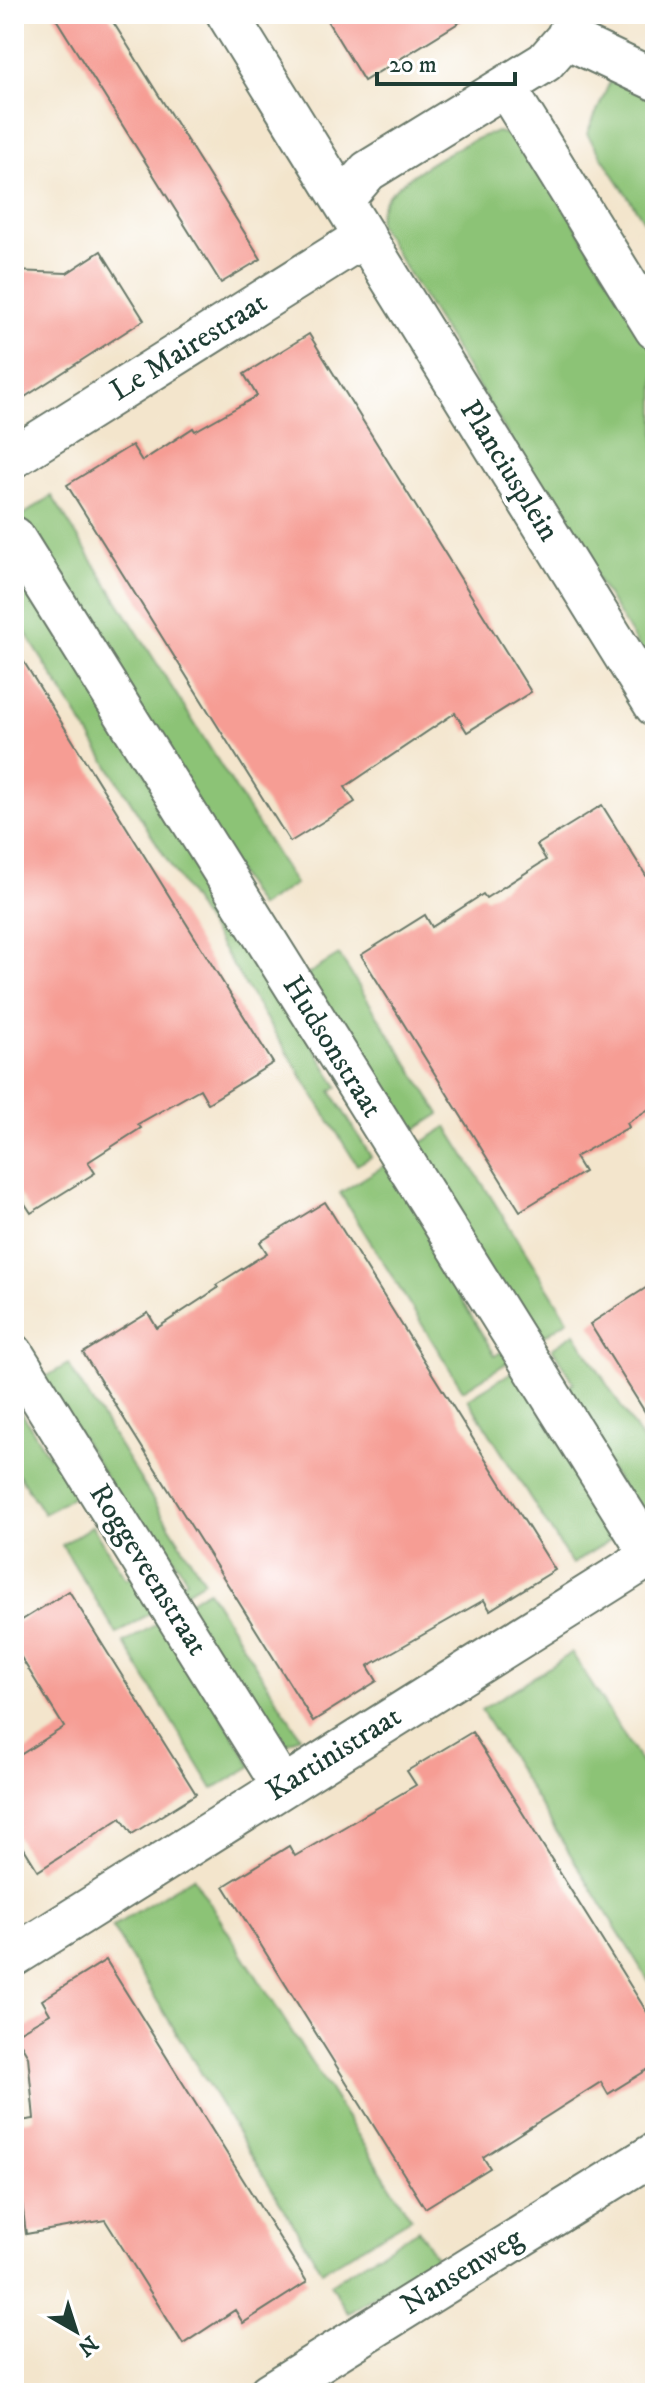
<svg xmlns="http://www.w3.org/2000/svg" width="669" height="2407" font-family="'IM FELL DW Pica',serif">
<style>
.green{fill:#8cc376;stroke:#568055;stroke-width:2}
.building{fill:#f69d94}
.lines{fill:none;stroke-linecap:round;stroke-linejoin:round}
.minor-casing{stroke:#697869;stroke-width:44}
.minor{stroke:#fff;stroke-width:40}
.labels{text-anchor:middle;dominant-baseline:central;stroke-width:8;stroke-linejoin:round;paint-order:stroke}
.street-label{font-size:30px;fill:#1f3d34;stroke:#fff}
</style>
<rect width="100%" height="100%" fill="#fff"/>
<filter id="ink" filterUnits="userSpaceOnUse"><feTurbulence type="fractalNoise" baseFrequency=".0125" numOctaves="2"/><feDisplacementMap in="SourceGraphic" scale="16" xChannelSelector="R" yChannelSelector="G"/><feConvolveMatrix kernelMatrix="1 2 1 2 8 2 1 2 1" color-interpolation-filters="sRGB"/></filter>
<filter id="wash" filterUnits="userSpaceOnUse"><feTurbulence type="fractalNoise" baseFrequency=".006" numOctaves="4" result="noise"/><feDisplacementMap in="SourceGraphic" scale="32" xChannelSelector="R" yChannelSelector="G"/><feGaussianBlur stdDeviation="1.8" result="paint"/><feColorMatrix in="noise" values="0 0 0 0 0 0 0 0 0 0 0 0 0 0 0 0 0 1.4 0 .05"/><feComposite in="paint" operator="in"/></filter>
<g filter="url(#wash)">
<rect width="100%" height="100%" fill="#f3e5cc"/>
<path class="green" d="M612 77 655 97V238L587 134Z
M497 132 513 136 529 151 655 353V673L378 224C378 216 380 208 385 200 401 177 469 138 497 132Z
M52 496 295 884 259 907 17 519Z
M14 558 338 1087 331 1091 371 1157 357 1165 14 614Z
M339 955 440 1114 404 1137 303 977Z
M447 1127 568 1320 532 1344 410 1150Z
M387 1164 463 1285 455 1290 495 1355 504 1351 510 1361 463 1390 340 1193Z
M575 1333 655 1461V1511L642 1520 561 1392 574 1383 552 1348Z
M68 1364 204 1581 181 1595 175 1587 187 1580 166 1545 153 1553 44 1378Z
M515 1370 618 1535 572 1564 468 1399Z
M14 1400 49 1457 62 1449 78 1485 71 1498 44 1514 14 1467Z
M92 1526 126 1579 135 1574 156 1609 117 1634 62 1545Z
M208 1590 300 1736 277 1750 185 1604Z
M163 1620 252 1766 213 1789 124 1643Z
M572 1653 655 1785V1991L481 1710Z
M193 1877 411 2218 322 2271 112 1927Z
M418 2229 436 2257 348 2313 330 2284Z"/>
<g id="blocks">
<path class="building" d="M53 14H108L261 259 221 283Z
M323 14H473L364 81Z
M101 251 144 320 14 404V271L67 273Z
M309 334 531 692 467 732 455 713 345 787 355 802 290 842 67 485 132 445 142 461 193 428 195 431 257 396 244 374Z
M14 646 273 1063 208 1103 200 1089 138 1124 141 1128 88 1162 95 1173 31 1213 14 1187Z
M602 805 655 890V1105L627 1123 629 1127 575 1157 584 1172 520 1211 361 955 425 915 432 927 483 894 486 898 546 860 537 845Z
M325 1202 555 1570 490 1610 484 1600 368 1666 377 1681 313 1721 83 1353 148 1313 157 1328 218 1288 216 1285 267 1253 260 1242Z
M655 1282V1428L590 1324Z
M69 1591 196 1794 132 1834 121 1818 38 1871 14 1832V1759L64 1727 14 1646V1625Z
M472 1732 655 2025V2065L608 2094 601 2082 483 2157 490 2168 425 2208 224 1886 289 1846 295 1856 416 1785 407 1771Z
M106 1960 307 2282 243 2323 235 2310 183 2344 105 2220 26 2234 20 2185 14 2186V2122L34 2119 28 2056 15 2034 50 2014 42 2000Z"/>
</g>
</g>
<g filter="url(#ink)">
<use href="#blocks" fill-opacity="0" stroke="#697869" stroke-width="2"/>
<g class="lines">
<defs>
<path id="minor" d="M227 14 655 706
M566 38 655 80
M506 88 655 329
M343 200 368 171 545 62 566 38 576 14
M14 457 365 236
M14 537 651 1556
M14 1355 282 1786
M14 1956 655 1553
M269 2393 655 2153"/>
</defs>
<use href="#minor" class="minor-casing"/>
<use href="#minor" class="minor"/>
</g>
</g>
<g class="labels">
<g class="street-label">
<text transform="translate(189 347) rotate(-32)">Le Mairestraat</text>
<text transform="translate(509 471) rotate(58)">Planciusplein</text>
<text transform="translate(332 1047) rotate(58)">Hudsonstraat</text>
<text transform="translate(148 1570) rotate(58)">Roggeveenstraat</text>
<text transform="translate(334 1754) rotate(-32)">Kartinistraat</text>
<text transform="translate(462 2272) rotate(-32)">Nansenweg</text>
</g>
</g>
<rect width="669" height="2407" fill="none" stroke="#fff" stroke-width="48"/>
<g transform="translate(76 2331) rotate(141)" stroke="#ffffff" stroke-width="6" paint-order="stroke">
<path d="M0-6L14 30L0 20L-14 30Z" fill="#1f3d34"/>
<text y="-12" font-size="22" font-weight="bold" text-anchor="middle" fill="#1f3d34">N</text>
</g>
<path d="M377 72v12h138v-12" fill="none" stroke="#1f3d34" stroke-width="4"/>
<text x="389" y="72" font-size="24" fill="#1f3d34" stroke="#ffffff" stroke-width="6" paint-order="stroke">20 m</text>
</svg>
